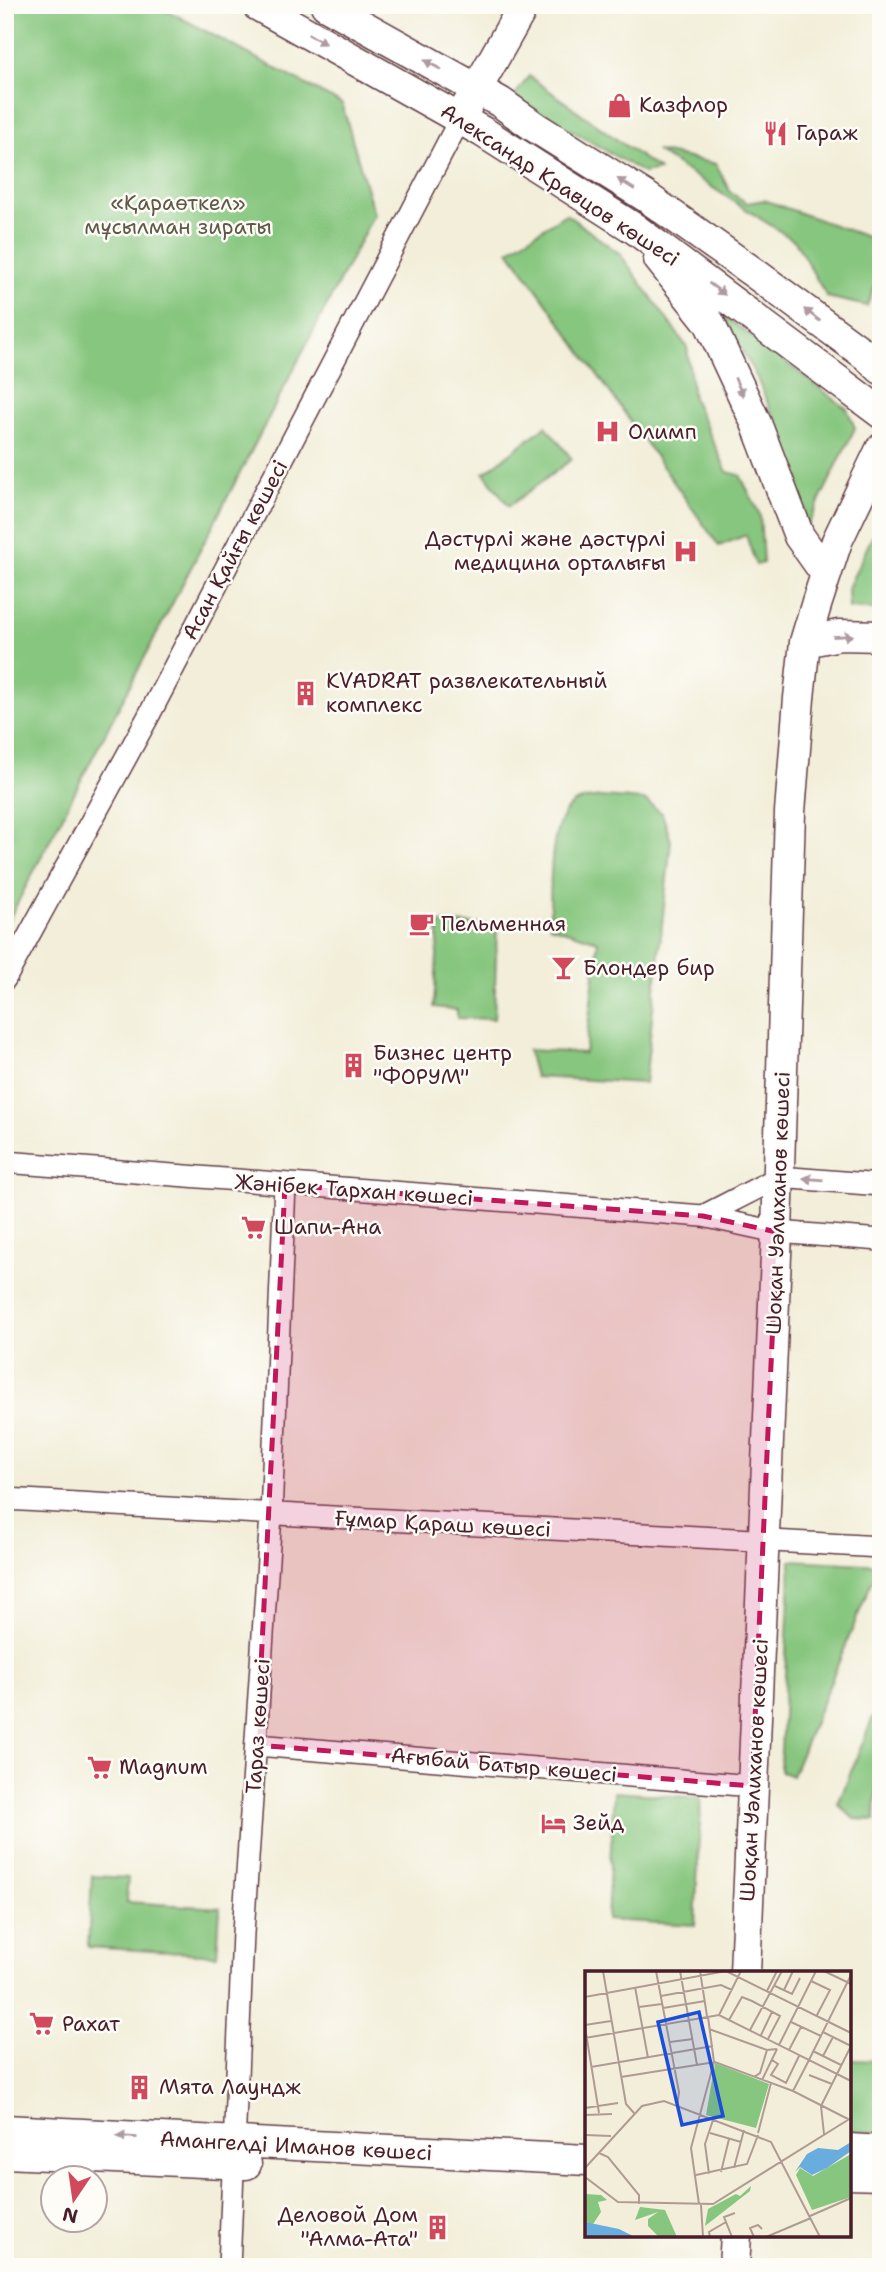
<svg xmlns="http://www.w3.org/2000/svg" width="886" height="2272" font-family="'Shantell Sans',sans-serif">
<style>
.green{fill:#86c67e;stroke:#687254;stroke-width:2}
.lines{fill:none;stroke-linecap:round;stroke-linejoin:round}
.street-casing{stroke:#633e45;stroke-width:24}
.secondary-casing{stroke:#633e45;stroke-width:33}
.street{stroke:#fff;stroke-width:21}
.secondary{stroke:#fff;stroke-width:30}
.oneway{fill:#ae9aa0}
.marked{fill:#c2185b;fill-opacity:0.2;stroke:#c2185b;stroke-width:5;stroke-dasharray:14 9;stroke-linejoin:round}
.labels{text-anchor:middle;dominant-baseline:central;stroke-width:5;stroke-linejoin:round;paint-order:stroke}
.poi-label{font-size:21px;fill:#4a1f2b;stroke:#fdfcf7;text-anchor:start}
.street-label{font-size:21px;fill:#4a1f2b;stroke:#fdfcf7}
.park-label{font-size:21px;fill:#5f5948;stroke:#fdfcf7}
.inset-road{fill:none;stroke:#af9b93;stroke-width:2}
.view{fill:#1d4ed8;fill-opacity:0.15;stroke:#1d4ed8;stroke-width:3.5}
.inset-edge{fill:none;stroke:#4a1f2b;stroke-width:3.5}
</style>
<rect width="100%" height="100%" fill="#fdfcf7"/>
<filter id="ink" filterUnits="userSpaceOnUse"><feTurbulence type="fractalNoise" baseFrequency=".0143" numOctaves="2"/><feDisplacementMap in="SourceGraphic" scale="14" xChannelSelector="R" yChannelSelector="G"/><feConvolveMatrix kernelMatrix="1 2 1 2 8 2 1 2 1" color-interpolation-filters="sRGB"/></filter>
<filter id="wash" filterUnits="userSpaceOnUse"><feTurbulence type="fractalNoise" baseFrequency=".00686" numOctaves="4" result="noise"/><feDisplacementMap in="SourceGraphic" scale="28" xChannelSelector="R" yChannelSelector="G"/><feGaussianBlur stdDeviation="1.57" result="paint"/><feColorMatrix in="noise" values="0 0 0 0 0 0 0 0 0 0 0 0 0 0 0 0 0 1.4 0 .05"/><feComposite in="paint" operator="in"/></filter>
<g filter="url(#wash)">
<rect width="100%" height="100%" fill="#f2eed9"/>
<path class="green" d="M5 5H157L342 104 374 214 5 927Z
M529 76 659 170 644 173 514 97Z
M656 151 716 164 730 192 747 203 764 200 881 242V269L867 306 827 297 795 241Z
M566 214 620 254 687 347 693 398 727 472 740 475 760 515 763 563 756 565 746 535 719 546 509 250Z
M722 314 847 409 855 428 806 529 785 445 757 378Z
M546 426 572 459 509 506 484 473Z
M881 518V610L849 608 848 588Z
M601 797 644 800 662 813 671 841 645 1083 535 1077 528 1050 585 1053 598 941 550 926C551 896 546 821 574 803 580 799 593 798 601 797Z
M439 923 497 925 494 1019 457 1018V1010L434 1007Z
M791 1560 881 1565V1583L872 1581 792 1776 780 1771Z
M881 1697V1771H877L875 1820 854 1819 838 1804Z
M614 1792 701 1798 695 1925 607 1920Z
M92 1876 128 1878 126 1902 220 1908 217 1955 88 1947Z
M849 2060 881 2061V2133L849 2131Z"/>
</g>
<g filter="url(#ink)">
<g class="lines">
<defs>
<path id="street" d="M5 979 147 719 460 119
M5 1162 703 1216 777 1232 881 1240
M703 1216 779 1177 881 1185
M5 1499 881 1547
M257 1745 752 1786
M229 2267 243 1933 271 1515 285 1185"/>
<path id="secondary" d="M257 5 483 132 635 229 881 413
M326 5 500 102 535 127 645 196 757 275 867 356 881 369
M467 106 524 5
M659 259 709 322 756 423 799 536 826 574
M805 642 839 635 881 636
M745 1973 777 1232 790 812 799 698 805 642 817 602 837 541 881 449
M5 2130 587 2160
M849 2149 881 2151
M5 2153 246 2164
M849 2174 881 2175
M734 2267 736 2235"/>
</defs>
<use href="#street" class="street-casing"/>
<use href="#secondary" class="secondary-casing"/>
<use href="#street" class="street"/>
<use href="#secondary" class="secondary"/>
</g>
<defs><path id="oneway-solid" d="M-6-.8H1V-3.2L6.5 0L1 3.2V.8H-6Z" transform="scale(1.75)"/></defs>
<g class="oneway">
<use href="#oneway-solid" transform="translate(317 39) rotate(29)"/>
<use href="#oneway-solid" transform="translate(433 65) rotate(-151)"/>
<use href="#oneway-solid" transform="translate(626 184) rotate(-148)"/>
<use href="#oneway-solid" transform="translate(717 289) rotate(36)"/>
<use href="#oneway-solid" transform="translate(812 315) rotate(-143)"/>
<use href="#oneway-solid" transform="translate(739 387) rotate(65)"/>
<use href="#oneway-solid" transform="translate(843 636) rotate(-3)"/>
<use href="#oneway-solid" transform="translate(813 1179) rotate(-175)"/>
<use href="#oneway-solid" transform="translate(127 2137) rotate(-177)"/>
</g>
</g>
<path class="marked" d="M285 1185 703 1216 777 1232 752 1786 257 1745Z"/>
<defs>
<symbol id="shop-bare" viewBox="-9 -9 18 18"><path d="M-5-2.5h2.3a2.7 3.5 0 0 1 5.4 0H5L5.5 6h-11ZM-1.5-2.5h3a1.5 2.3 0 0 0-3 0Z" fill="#d1495b" stroke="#fdfcf7" stroke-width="2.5" paint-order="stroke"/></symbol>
<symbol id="restaurant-bare" viewBox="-9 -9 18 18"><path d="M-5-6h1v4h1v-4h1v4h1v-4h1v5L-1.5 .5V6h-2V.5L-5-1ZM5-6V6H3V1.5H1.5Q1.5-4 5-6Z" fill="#d1495b" stroke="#fdfcf7" stroke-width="2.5" paint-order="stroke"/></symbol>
<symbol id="hospital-bare" viewBox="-9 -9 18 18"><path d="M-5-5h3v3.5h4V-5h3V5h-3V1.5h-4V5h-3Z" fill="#d1495b" stroke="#fdfcf7" stroke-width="2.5" paint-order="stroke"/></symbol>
<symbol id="building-bare" viewBox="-9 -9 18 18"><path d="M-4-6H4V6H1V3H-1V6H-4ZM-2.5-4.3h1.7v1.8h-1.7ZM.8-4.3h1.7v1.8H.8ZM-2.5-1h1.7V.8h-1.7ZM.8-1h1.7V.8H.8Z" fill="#d1495b" stroke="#fdfcf7" stroke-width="2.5" paint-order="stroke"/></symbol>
<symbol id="cafe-bare" viewBox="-9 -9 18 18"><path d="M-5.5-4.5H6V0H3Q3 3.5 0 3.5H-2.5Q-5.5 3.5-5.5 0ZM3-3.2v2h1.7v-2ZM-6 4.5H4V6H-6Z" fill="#d1495b" stroke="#fdfcf7" stroke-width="2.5" paint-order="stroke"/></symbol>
<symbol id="bar-bare" viewBox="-9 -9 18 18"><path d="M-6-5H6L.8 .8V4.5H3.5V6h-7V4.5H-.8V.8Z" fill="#d1495b" stroke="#fdfcf7" stroke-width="2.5" paint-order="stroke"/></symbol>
<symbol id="supermarket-bare" viewBox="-9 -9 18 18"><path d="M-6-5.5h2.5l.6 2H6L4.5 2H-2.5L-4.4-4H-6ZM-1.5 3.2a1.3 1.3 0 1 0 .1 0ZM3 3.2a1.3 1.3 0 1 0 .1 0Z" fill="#d1495b" stroke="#fdfcf7" stroke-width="2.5" paint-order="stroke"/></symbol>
<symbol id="hotel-bare" viewBox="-9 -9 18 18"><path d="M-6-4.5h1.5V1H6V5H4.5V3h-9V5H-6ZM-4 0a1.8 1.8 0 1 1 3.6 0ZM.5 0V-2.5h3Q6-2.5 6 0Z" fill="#d1495b" stroke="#fdfcf7" stroke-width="2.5" paint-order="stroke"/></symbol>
</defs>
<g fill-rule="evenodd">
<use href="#shop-bare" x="602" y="88" width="35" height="35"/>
<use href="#restaurant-bare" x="758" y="116" width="35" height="35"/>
<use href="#hospital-bare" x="590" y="414" width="35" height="35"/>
<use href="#hospital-bare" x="668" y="534" width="35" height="35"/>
<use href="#building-bare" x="288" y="676" width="35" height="35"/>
<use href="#cafe-bare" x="404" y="906" width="35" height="35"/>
<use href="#bar-bare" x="546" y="950" width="35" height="35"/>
<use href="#building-bare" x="336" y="1048" width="35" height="35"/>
<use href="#supermarket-bare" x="236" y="1210" width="35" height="35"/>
<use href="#supermarket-bare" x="82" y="1750" width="35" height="35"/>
<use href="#hotel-bare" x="536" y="1806" width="35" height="35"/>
<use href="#supermarket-bare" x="24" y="2006" width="35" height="35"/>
<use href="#building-bare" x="122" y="2070" width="35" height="35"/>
<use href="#building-bare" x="420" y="2210" width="35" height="35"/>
</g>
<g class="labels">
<g class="poi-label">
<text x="639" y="105">Казфлор</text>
<text x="796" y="133">Гараж</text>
<text x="628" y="432">Олимп</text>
<text x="666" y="539" text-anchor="end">Дәстүрлі және дәстүрлі<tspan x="666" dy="24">медицина орталығы</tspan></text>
<text x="326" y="681">KVADRAT развлекательный<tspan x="326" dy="24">комплекс</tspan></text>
<text x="441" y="924">Пельменная</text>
<text x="583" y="968">Блондер бир</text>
<text x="373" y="1053">Бизнес центр<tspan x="373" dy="24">"ФОРУМ"</tspan></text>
<text x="274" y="1227">Шапи-Ана</text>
<text x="119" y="1767">Magnum</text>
<text x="573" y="1823">Зейд</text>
<text x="62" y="2024">Рахат</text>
<text x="159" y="2087">Мята Лаундж</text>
<text x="418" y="2215" text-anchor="end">Деловой Дом<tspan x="418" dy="24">"Алма-Ата"</tspan></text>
</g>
<g class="street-label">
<text transform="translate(560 185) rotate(33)">Александр Кравцов көшесі</text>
<text transform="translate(235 550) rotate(-62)">Асан Қайғы көшесі</text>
<text transform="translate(354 1190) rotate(4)">Жәнібек Тархан көшесі</text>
<text transform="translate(778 1203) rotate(-88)">Шоқан Уәлиханов көшесі</text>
<text transform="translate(443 1524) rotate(3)">Ғұмар Қараш көшесі</text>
<text transform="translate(258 1726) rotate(-86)">Тараз көшесі</text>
<text transform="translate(504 1765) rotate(5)">Ағыбай Батыр көшесі</text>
<text transform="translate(754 1770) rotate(-87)">Шоқан Уәлиханов көшесі</text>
<text transform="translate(296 2146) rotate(3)">Амангелді Иманов көшесі</text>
</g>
<g class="park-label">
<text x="178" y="203">«Қараөткел»<tspan x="178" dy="24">мұсылман зираты</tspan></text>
</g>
</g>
<g transform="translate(585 1971)">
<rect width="266" height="266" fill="#f2eed9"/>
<path d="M130 92 184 113 171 157 121 144ZM266 183V226L227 239 211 204 215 197 228 205ZM166 215 165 220 120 255 123 238 151 223 155 225ZM0 223 16 224 22 229 13 231 16 241 8 253 0 251ZM55 236 80 239 92 266H74L63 255V248L73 241 50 249Z" fill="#86c67e"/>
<path d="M266 171V180L242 197 227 204 215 196 210 201 222 183 233 177 253 179ZM0 251 34 258 50 266H0Z" fill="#68adde"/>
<path class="inset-road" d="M18 0 41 133 49 142M71 0 94 121 92 136M95 0 112 94M115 0 122 45M239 0 266 13M226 10 245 19 232 44M190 15 207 23 215 7M50 16 63 87M199 19 208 0M182 20 192 0M76 25 136 14 147 19M0 26 141 0 266 62M54 36 77 33M78 37 120 30M134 44 156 0M144 49 157 26 167 30 195 45 183 68M206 51 236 65M0 54 26 50M0 56 14 142M124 58 182 79M165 59 197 0M238 61 266 75M176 64 187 41M0 67 134 44 266 110M85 71 108 68M194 74 231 0M204 79 216 56M228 80 256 94M238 85 248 66M187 89 193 93 186 104 201 112 214 85M224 89 266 4M6 96 128 75M252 103 266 75M224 104 247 113M36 106 130 91 208 120 263 148M169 106 175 102 182 79 192 78M177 109 192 78M208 120 224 89M0 137 33 132M0 144 27 143M125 162 156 171M173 162 186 112M239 163 236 135 252 103M0 164 26 165M14 182 23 186 54 224V233M0 197 57 135 79 130 186 171 235 266M149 197 159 159M136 201 144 168M124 203 120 173 128 149M111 204 162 193 173 164M0 206 33 231 128 233 266 147M114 233 106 177 129 91 123 46M116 234 118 266M225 245 266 227M125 266 124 261 141 251M147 266 139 246 150 242M169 266 165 257 173 254 177 258M181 266 226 247"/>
<path class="view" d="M114 41 138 145 97 154 73 51Z"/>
<rect width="266" height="266" class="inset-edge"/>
</g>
<rect width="886" height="2272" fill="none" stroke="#fdfcf7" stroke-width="28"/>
<g transform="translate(74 2199) rotate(193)"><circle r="33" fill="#fdfcf7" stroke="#b5a4a5" stroke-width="2"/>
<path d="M0-5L12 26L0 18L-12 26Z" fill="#d1495b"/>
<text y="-10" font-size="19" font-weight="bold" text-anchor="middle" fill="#4a1f2b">N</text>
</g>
</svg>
